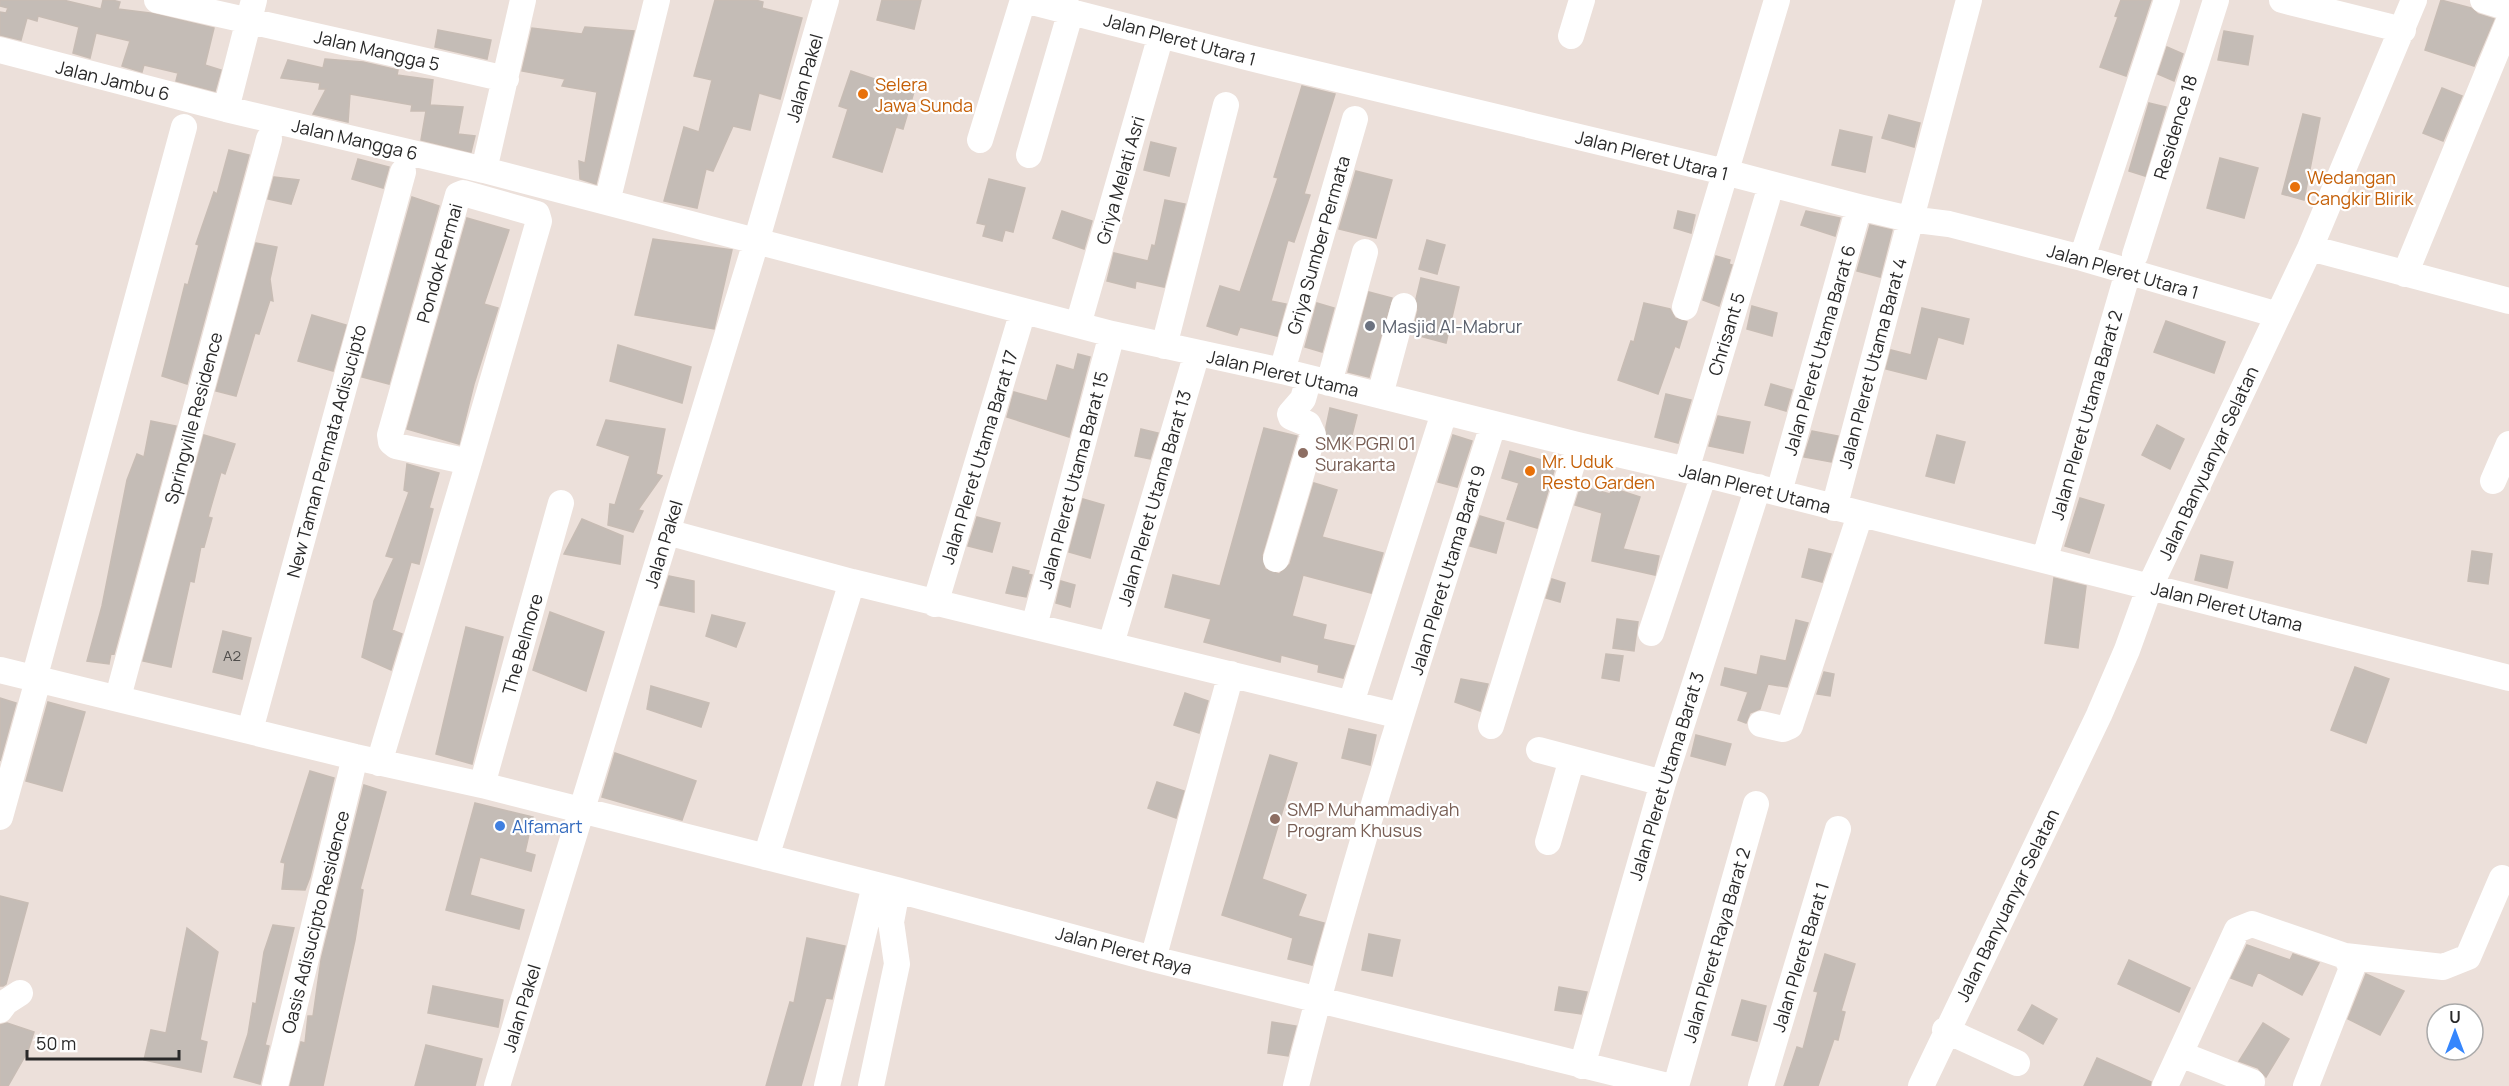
<svg xmlns="http://www.w3.org/2000/svg" width="2509" height="1086" font-family="Manrope,sans-serif">
<style>
.building{fill:#c4bcb6;stroke:#c7bcb4;stroke-width:1.5}
.lines{fill:none;stroke-linecap:round;stroke-linejoin:round}
.minor{stroke:#fff;stroke-width:26}
.food-dot{fill:#e8710a;stroke:#fff;stroke-width:2}
.worship-dot{fill:#6b7280;stroke:#fff;stroke-width:2}
.education-dot{fill:#8d6e63;stroke:#fff;stroke-width:2}
.shop-dot{fill:#3f7fe0;stroke:#fff;stroke-width:2}
.labels{text-anchor:middle;dominant-baseline:central;stroke-width:4.5;stroke-linejoin:round;paint-order:stroke}
.number-label{font-size:15px;fill:#504e4c}
.street-label{font-size:18px;fill:#292929;stroke:#fff}
.food-label{font-size:18px;fill:#c56008;stroke:#fff;text-anchor:start}
.worship-label{font-size:18px;fill:#5b616d;stroke:#fff;text-anchor:start}
.education-label{font-size:18px;fill:#785e54;stroke:#fff;text-anchor:start}
.shop-label{font-size:18px;fill:#366cbe;stroke:#fff;text-anchor:start}
</style>
<rect width="100%" height="100%" fill="#ece0da"/>
<path class="building" d="M0 0H63L101 9 103 0H112L120 2 118 9 150 13 214 28 205 65 221 70 215 91 176 81 178 73 144 65 142 72 122 66 130 41 96 33 90 58 73 53 79 27 38 16 37 21 27 18 21 40 0 35V12L6 13 8 8 0 6Z
M715 0H755L763 2 762 8 802 18 780 99 759 93 750 130 733 126 713 171 706 169 697 208 664 201 684 127 699 132 712 80 694 76Z
M882 0H921L914 29 877 20Z
M2121 0H2151L2126 76 2100 67 2118 17 2115 16Z
M2441 0 2471 8 2478 14 2494 19 2474 66 2425 50Z
M585 27 634 31 596 184 580 179 579 161 585 163 597 92 562 86 565 79 522 71 532 28 582 34Z
M438 30 491 40 487 59 435 47Z
M2224 31 2253 36 2248 65 2218 60Z
M2167 47 2183 54 2174 81 2158 74Z
M325 59 363 62 398 70 397 75 433 80 430 105 463 107 458 134 475 136 471 152 421 140 426 111H411L412 105 350 94 348 122 313 114 326 89H319L320 83 281 78 288 60 323 68Z
M851 71 898 87 899 80 916 85 903 129 896 127 882 172 833 157 848 109 839 106Z
M1302 86 1335 94 1304 194 1310 195 1294 242 1288 240 1271 301 1286 304 1277 336 1240 327 1237 335 1207 326 1220 286 1240 292 1278 178 1274 177Z
M2442 88 2462 96 2443 141 2423 133Z
M2149 103 2166 107 2145 176 2129 171Z
M2303 114 2320 118 2304 200 2282 194Z
M1889 115 1920 123 1914 147 1882 138Z
M1840 130 1872 137 1865 172 1832 165Z
M1151 142 1176 148 1169 176 1144 170Z
M229 150 249 155 187 384 162 376 185 284 188 285 199 245 196 244 214 192 217 194Z
M2220 158 2258 168 2244 218 2207 208Z
M358 159 389 167 383 188 352 179Z
M1356 171 1392 180 1376 238 1339 229Z
M274 177 299 180 291 204 268 199Z
M989 179 1025 188 1013 232 1005 230 1002 241 983 236 986 225 977 223Z
M412 197 439 206 389 384 362 377Z
M1165 200 1185 204 1164 287 1136 281 1135 288 1107 281 1114 253 1148 261 1152 245 1155 246Z
M1062 211 1092 221 1084 249 1053 238Z
M1678 211 1695 215 1691 233 1674 228Z
M1806 211 1840 218 1835 236 1801 225Z
M467 218 509 230 484 304 498 308 474 384 459 444 407 429Z
M1870 225 1892 230 1880 277 1857 271Z
M653 239 732 250 714 329 635 315Z
M1427 240 1445 245 1437 274 1419 269Z
M256 243 277 247 270 279 273 301 270 300 259 334 255 333 236 396 216 391Z
M1716 256 1730 260 1729 264 1732 265 1719 306 1703 300Z
M1421 278 1459 287 1446 343 1412 334 1418 310 1416 299Z
M1369 292 1392 298 1369 377 1348 372Z
M1317 303 1334 308 1322 352 1305 347Z
M1644 303 1670 309 1675 318 1687 322 1679 348 1675 346 1658 394 1618 380 1631 341 1634 342Z
M1752 306 1777 313 1772 336 1747 329Z
M1922 308 1969 319 1963 344 1938 337 1926 379 1886 369 1891 350 1911 355Z
M312 315 346 325 333 371 298 361Z
M2166 321 2225 342 2214 373 2154 352Z
M618 345 691 367 682 403 610 381Z
M1078 354 1090 357 1069 437 1007 417 1014 392 1047 401 1057 365 1074 370Z
M1771 384 1792 390 1786 411 1765 405Z
M1666 394 1691 400 1678 443 1655 437Z
M1330 408 1357 415 1348 451 1326 446V427Z
M1718 416 1750 422 1743 453 1709 446Z
M606 420 665 429 656 474 662 476 638 510 643 511 633 532 608 525 610 504 615 505 630 456 597 445Z
M151 421 176 426 114 654 111 653 109 664 87 661 102 606 127 480 137 454 144 457Z
M2157 425 2184 439 2170 469 2142 455Z
M1264 428 1297 436 1262 555 1265 569 1279 574 1290 564 1314 483 1337 490 1322 537 1383 553 1371 593 1303 575 1292 616 1326 625 1323 639 1354 646 1343 678 1318 672 1319 665 1281 655 1280 662 1204 642 1211 619 1165 607 1173 575 1220 586Z
M1141 429 1158 433 1150 459 1135 456Z
M1812 431 1838 436 1831 462 1804 457Z
M204 435 235 444 225 474 221 472 208 517 212 518 204 547 201 546 194 582 190 581 171 667 143 661Z
M1453 435 1472 441 1457 487 1438 482Z
M1937 435 1965 442 1954 483 1926 476Z
M1510 451 1556 464 1537 528 1507 519 1519 483 1502 478Z
M407 464 439 473 429 508 433 509 419 564 411 562 392 630 402 634 391 670 362 657 374 601 394 558 386 556 409 492 404 490Z
M1581 486 1610 494 1612 488 1640 497 1623 549 1659 556 1655 575 1592 561 1602 513 1575 505Z
M2080 498 2104 505 2089 553 2065 546Z
M1083 499 1104 505 1090 558 1069 552Z
M1480 516 1504 523 1496 553 1470 546Z
M977 517 1000 523 992 552 968 546Z
M582 519 623 536 620 564 564 554Z
M1809 549 1831 554 1822 582 1802 577Z
M2472 551 2492 554 2488 584 2468 581Z
M2201 555 2233 562 2227 588 2195 580Z
M1013 567 1029 571 1028 574 1032 575 1026 597 1006 593Z
M669 576 694 581V612L660 605Z
M2054 578 2086 586 2078 648 2045 643Z
M1552 579 1565 583 1560 602 1546 598Z
M1061 581 1075 585 1070 607 1056 603Z
M550 612 604 632 586 691 533 670Z
M712 615 745 623 736 647 706 636Z
M1617 619 1638 622 1634 651 1613 648Z
M1796 620 1808 623 1787 687 1768 684 1760 709 1750 713 1746 723 1738 720 1748 692 1721 685 1725 668 1757 675 1761 656 1786 661Z
M466 627 503 637 472 764 436 754Z
M223 631 251 638 242 679 213 672Z
M1606 654 1623 656 1619 681 1602 678Z
M2355 667 2389 679 2366 743 2331 730Z
M1824 672 1834 674 1830 696 1817 694Z
M1461 679 1488 684 1480 711 1455 702Z
M651 686 709 703 701 727 647 709Z
M1185 693 1208 701 1199 733 1174 725Z
M0 698 16 703 0 761Z
M48 702 85 712 62 791 26 781Z
M1349 729 1376 735 1370 765 1342 758Z
M1696 735 1731 744 1725 765 1691 756Z
M615 753 696 781 682 820 602 797Z
M1270 755 1297 763 1262 879 1306 895 1298 916 1324 923 1312 965 1288 959 1293 938 1222 915Z
M310 771 334 778 310 877 305 890 282 889 285 863 281 862Z
M1157 782 1184 791 1176 818 1148 808Z
M364 785 386 792 360 889 363 890 355 940 323 1086H290L301 1042 305 1043 308 1016H313L321 960Z
M475 803 533 817 525 852 535 855 531 871 480 857 470 895 524 910 519 929 446 910Z
M0 896 28 903 6 984 3 986H0Z
M273 925 294 928 265 1045 269 1046 260 1084 234 1077 248 1034 253 1003 256 1004 264 952Z
M187 928 218 952 200 1040 207 1042 201 1072 144 1060 151 1030 166 1033Z
M1369 934 1400 940 1392 976 1362 970Z
M807 938 845 946 832 999 826 998 801 1086H766L790 1002 794 1003Z
M2247 945 2290 960 2293 954 2319 963 2302 995 2258 972 2252 986 2231 978Z
M1825 954 1855 964 1841 1011 1845 1012 1838 1040 1834 1039 1818 1086H1784L1797 1047 1803 1049 1818 992 1814 991Z
M2129 960 2190 988 2179 1012 2118 984Z
M2366 974 2404 991 2380 1035 2348 1019Z
M433 986 503 1000 498 1027 428 1013Z
M1559 987 1587 992 1581 1014 1555 1010Z
M1742 1000 1766 1006 1757 1041 1732 1035Z
M2032 1005 2057 1019 2043 1044 2018 1030Z
M1272 1022 1296 1026 1288 1056 1268 1053Z
M7 1023 34 1032 28 1051 8 1086H0V1025Z
M2263 1023 2289 1039 2266 1077 2258 1068 2239 1061Z
M426 1045 482 1059 475 1086H415Z
M2097 1058 2151 1082 2150 1086H2084Z"/>
<g class="lines">
<path class="minor" d="M157 0 506 79
M1024 0 1250 58 1725 172 1859 207 1909 219 1949 224 2082 258 2278 315
M2282 0 2403 30
M2483 0 2509 8
M1571 36 1582 0
M0 50 226 109 484 170 1112 334 1282 371 1578 445 1704 474 2509 678
M226 109 254 0
M980 140 1023 0
M1029 155 1071 11
M484 170 523 0
M463 193 537 214 539 221 469 462 396 446 391 442 390 435 458 195Z
M607 202 657 0
M2310 248 2509 301
M2135 255 2216 0
M2082 258 2167 0
M2405 274 2509 21
M1685 307 1777 0
M1078 325 1161 35
M1164 346 1226 105
M1282 371 1355 119
M1329 383 1365 252
M1380 395 1404 306
M1686 470 1767 199
M2493 481 2509 444
M1779 492 1859 207
M1834 508 1969 0
M667 532 852 582
M2045 558 2128 272
M1276 559 1313 435 1308 424 1291 417 1290 414 1303 399 1309 378
M935 604 1023 311
M1034 626 1112 334
M1651 633 1704 474
M1111 644 1197 353
M0 670 355 757 482 785 897 890 1153 959 1668 1086
M34 679 184 127
M118 697 269 139
M1351 703 1444 413
M1761 724 1783 729 1790 726 1860 515
M1491 726 1578 445
M250 730 403 172
M1539 750 1663 783
M379 763 469 462
M482 785 561 503
M0 817 38 680
M1548 842 1572 759
M766 857 852 582 1401 716
M2345 956 2443 967 2468 957 2502 878
M1153 959 1231 674
M0 1010 6 1002 20 993
M1945 1030 2017 1063
M2180 1054 2252 1082
M1582 1066 1663 783 1758 487
M275 1086 355 757
M497 1086 756 242 826 0
M827 1086 875 885
M871 1086 897 964 891 922 897 890
M1296 1086C1351 863 1424 644 1493 425
M1676 1086 1756 804
M1761 1086 1838 829
M1921 1086 2099 715 2127 650 2150 586 2310 248 2414 0
M2165 1086 2237 930 2252 924 2345 956 2352 968 2306 1086"/>
</g>
<g class="food-dot">
<circle cx="863" cy="94" r="6"/>
<circle cx="2295" cy="187" r="6"/>
<circle cx="1530" cy="471" r="6"/>
</g>
<circle class="worship-dot" cx="1370" cy="326" r="6"/>
<g class="education-dot">
<circle cx="1303" cy="453" r="6"/>
<circle cx="1275" cy="819" r="6"/>
</g>
<circle class="shop-dot" cx="500" cy="826" r="6"/>
<g class="labels">
<g class="number-label">
<text x="232" y="655">A2</text>
</g>
<g class="street-label">
<text transform="translate(1180 39) rotate(15)">Jalan Pleret Utara 1</text>
<text transform="translate(377 50) rotate(13)">Jalan Mangga 5</text>
<text transform="translate(804 78) rotate(-74)">Jalan Pakel</text>
<text transform="translate(113 80) rotate(14)">Jalan Jambu 6</text>
<text transform="translate(2175 127) rotate(-73)">Residence 18</text>
<text transform="translate(355 139) rotate(13)">Jalan Mangga 6</text>
<text transform="translate(1652 155) rotate(14)">Jalan Pleret Utara 1</text>
<text transform="translate(1120 180) rotate(-74)">Griya Melati Asri</text>
<text transform="translate(1318 245) rotate(-74)">Griya Sumber Permata</text>
<text transform="translate(439 263) rotate(-74)">Pondok Permai</text>
<text transform="translate(2123 271) rotate(16)">Jalan Pleret Utara 1</text>
<text transform="translate(1726 334) rotate(-73)">Chrisant 5</text>
<text transform="translate(1819 350) rotate(-74)">Jalan Pleret Utama Barat 6</text>
<text transform="translate(1872 363) rotate(-75)">Jalan Pleret Utama Barat 4</text>
<text transform="translate(1283 373) rotate(13)">Jalan Pleret Utama</text>
<text transform="translate(2086 415) rotate(-74)">Jalan Pleret Utama Barat 2</text>
<text transform="translate(193 418) rotate(-75)">Springville Residence</text>
<text transform="translate(326 451) rotate(-75)">New Taman Permata Adisucipto</text>
<text transform="translate(979 457) rotate(-73)">Jalan Pleret Utama Barat 17</text>
<text transform="translate(2208 463) rotate(-65)">Jalan Banyuanyar Selatan</text>
<text transform="translate(1073 480) rotate(-75)">Jalan Pleret Utama Barat 15</text>
<text transform="translate(1755 488) rotate(14)">Jalan Pleret Utama</text>
<text transform="translate(1154 498) rotate(-74)">Jalan Pleret Utama Barat 13</text>
<text transform="translate(663 544) rotate(-73)">Jalan Pakel</text>
<text transform="translate(1447 570) rotate(-73)">Jalan Pleret Utama Barat 9</text>
<text transform="translate(2227 606) rotate(14)">Jalan Pleret Utama</text>
<text transform="translate(522 644) rotate(-74)">The Belmore</text>
<text transform="translate(1666 776) rotate(-73)">Jalan Pleret Utama Barat 3</text>
<text transform="translate(2007 905) rotate(-64)">Jalan Banyuanyar Selatan</text>
<text transform="translate(315 922) rotate(-76)">Oasis Adisucipto Residence</text>
<text transform="translate(1716 945) rotate(-74)">Jalan Pleret Raya Barat 2</text>
<text transform="translate(1124 950) rotate(15)">Jalan Pleret Raya</text>
<text transform="translate(1800 957) rotate(-73)">Jalan Pleret Barat 1</text>
<text transform="translate(521 1008) rotate(-73)">Jalan Pakel</text>
</g>
<g class="food-label">
<text x="875" y="84">Selera<tspan x="875" dy="21">Jawa Sunda</tspan></text>
<text x="2307" y="177">Wedangan<tspan x="2307" dy="21">Cangkir Blirik</tspan></text>
<text x="1542" y="461">Mr. Uduk<tspan x="1542" dy="21">Resto Garden</tspan></text>
</g>
<g class="worship-label">
<text x="1382" y="326">Masjid Al-Mabrur</text>
</g>
<g class="education-label">
<text x="1315" y="443">SMK PGRI 01<tspan x="1315" dy="21">Surakarta</tspan></text>
<text x="1287" y="809">SMP Muhammadiyah<tspan x="1287" dy="21">Program Khusus</tspan></text>
</g>
<g class="shop-label">
<text x="512" y="826">Alfamart</text>
</g>
</g>
<g transform="translate(2455 1032)"><circle r="28" fill="#ffffff" stroke="#a9a9a9" stroke-width="1.5"/>
<path d="M0-4.5L10 22L0 15L-10 22Z" fill="#3586fd"/>
<text y="-9" font-size="16" font-weight="bold" text-anchor="middle" fill="#292929">U</text>
</g>
<path d="M27 1050v9h152v-9" fill="none" stroke="#292929" stroke-width="3"/>
<text x="36" y="1050" font-size="18" fill="#292929" stroke="#ffffff" stroke-width="4.5" paint-order="stroke">50 m</text>
</svg>
